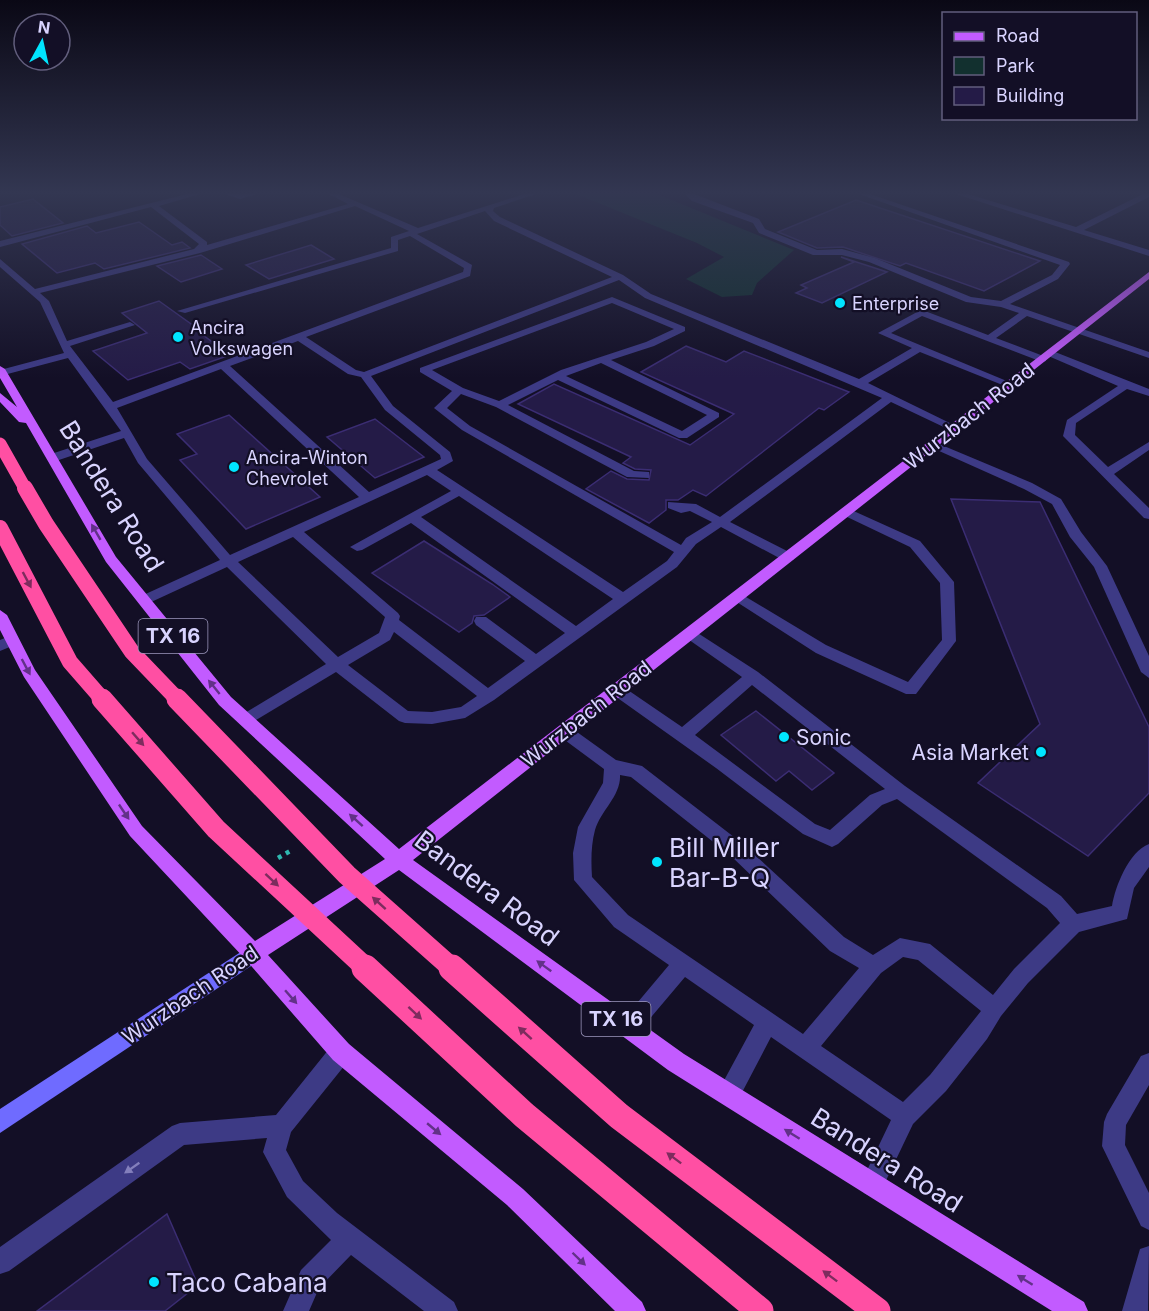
<svg xmlns="http://www.w3.org/2000/svg" width="1149" height="1311" font-family="Inter,sans-serif">
<style>
.green{fill:#12302f}
.building{fill:#241b47;stroke:#3b2d73;stroke-width:1.5}
.lines{fill:none;stroke-linecap:round;stroke-linejoin:round}
.path{stroke:#2fb8b0;stroke-width:4.5;stroke-dasharray:4 5;stroke-linecap:butt}
.lane{fill:#3d3a85;fill-rule:evenodd}
.secondary{fill:#6f6bff;fill-rule:evenodd}
.primary{fill:#c25bff;fill-rule:evenodd}
.highway-bridge-far3{stroke:#ff4fa3;stroke-width:13}
.highway-bridge-far2{stroke:#ff4fa3;stroke-width:16}
.highway-bridge-far1{stroke:#ff4fa3;stroke-width:21}
.highway-bridge{stroke:#ff4fa3;stroke-width:27}
.oneway{fill:#623188}
.oneway2{fill:#7d2c5e}
.oneway3{fill:#837fbc}
.poi-dot{fill:#00e5ff;stroke:#130f26;stroke-width:2}
.labels{text-anchor:middle;dominant-baseline:central;stroke-width:4.5;stroke-linejoin:round;paint-order:stroke}
.far-poi-label{font-size:18px;fill:#d9d4ff;stroke:#130f26;text-anchor:start}
.shield{fill:#130f26;stroke:#9e99be;stroke-width:1.5}
.shield-label{font-size:20px;font-weight:bold;fill:#d9d4ff}
.street-label{font-size:21px;fill:#d9d4ff;stroke:#130f26}
.poi-label{font-size:21px;fill:#d9d4ff;stroke:#130f26;text-anchor:start}
.near-street-label{font-size:26px;fill:#d9d4ff;stroke:#130f26}
.near-poi-label{font-size:26px;fill:#d9d4ff;stroke:#130f26;text-anchor:start}
</style>
<rect width="100%" height="100%" fill="#130f26"/>
<path class="green" d="M576 194H657L794 250 757 283 752 295 722 297 686 279 724 257 697 243Z"/>
<path class="building" d="M33 199 63 223 12 236 0 225V207Z
M856 200 1040 261 984 291 906 263 900 266 843 247 817 248 778 232Z
M139 222 172 245 182 242 190 248 104 269 95 263 57 273 22 244 87 226 96 233Z
M311 245 334 259 269 279 246 265Z
M201 255 222 269 181 282 157 266Z
M841 257 887 272 822 303 796 293 807 288 801 285 854 262Z
M159 301 205 334 203 335 230 355 190 369 180 362 128 380 93 351 147 333 122 313Z
M686 346 726 362 744 351 849 392 824 410 819 408 706 496 693 490 678 500H666V510L649 523 586 489 611 471 627 479 649 480 651 470 635 469 623 463 631 457 518 404 554 384 690 445 734 414 641 372Z
M229 415 320 497 246 529 180 460 197 454 177 434Z
M375 419 424 457 375 478 327 437Z
M951 499 1040 502 1149 727V793L1088 856 978 783 1040 724Z
M424 541 492 584 510 597 484 615 474 616 472 623 459 632 372 573Z
M756 711 834 773 812 790 789 771 776 781 721 735Z
M167 1214 198 1285 165 1311H37Z"/>
<g class="lines">
<path class="path" d="M278 858 292 850"/>
<path class="lane" d="M187 194H200L159 206 207 242V245L348 204 329 194H339L418 228 524 194H536L494 208 493 211 500 217 623 275 651 294 859 379 912 348 878 333 919 311H925L988 335 1019 313 1001 307 966 302 869 262 842 255H813L759 233 753 223 692 201 685 194H694L759 219 765 229 817 250 842 249 875 258 971 297 1001 301 1052 275 1060 265 859 194H870L1069 262 1070 264 1058 279 1010 304 1149 352V358L1027 316 996 338 1046 357V361L1042 362 922 316 891 333 1014 384 1005 386 920 352 868 383 960 428 954 431 950 430 891 402 730 522 793 554 795 557 793 560H783L721 527 696 544 677 567 494 700 465 718 432 724 405 723 399 721 336 672 246 726 240 724 238 720 240 716 326 664 227 567 149 603H139L137 600 139 597 220 560 138 463 124 438 56 461H48V455L121 431 68 358 0 376V370L64 353 40 302 0 267V259L35 289 194 249 199 244 151 207 0 247V241ZM355 206 409 231 391 237V248L177 311 185 313 398 251V240L410 236 464 268 463 272 113 402 70 346 135 325 130 322 67 341 49 301 40 293 200 253ZM485 211 494 221 612 277 364 372 356 370 306 337 470 276 472 265 417 234ZM619 280 645 298 882 398 720 517 696 504 668 502V508L681 513 690 511 712 522 686 538 681 545 470 426 447 408 461 394 496 407 627 477 649 478V472L634 471 508 405 558 380 679 438H687L719 417V413L611 360 654 346 685 331V327L612 297 420 368V372L452 391 434 408 462 430 674 552 667 561 623 592 437 470 453 461 450 452 393 406 371 376ZM612 303 674 329 646 342 561 370 499 401 463 388 432 370ZM298 341 348 374 361 377 385 410 440 455 441 459 369 492 230 366ZM601 363 707 415 682 431 566 376ZM221 369 359 497 230 555 147 459 117 408ZM427 475 451 491 350 547 357 551 362 550 411 523 565 633 536 654 486 617H476L474 621 476 625 525 661 488 688 399 620 400 616 398 613 304 532ZM459 496 613 599 576 626 421 517ZM293 537 385 617 379 633 338 657 238 562ZM394 632 477 696 461 707 432 712 408 711 348 665 390 640Z
M225 194H257L240 199Z
M956 194H968L1076 227 1143 194H1149V197L1084 230 1149 250V256Z
M1050 350 1149 389V396L1127 389 1076 423 1075 435 1108 467 1149 442V450L1114 474 1149 508V519L1144 518 1063 436 1067 420 1118 386 1046 355 1045 353Z
M932 441 1032 483 1061 499 1081 532 1107 566 1149 656V678L1141 672 1094 567 1070 537 1052 504 1024 489 928 446V442Z
M847 508 920 541 954 582 956 641 916 694H906L816 653 729 597 731 594H741L826 645 908 682 942 640 940 583 910 547 843 515V509Z
M690 628 758 672 905 786 1061 896 1077 914 1112 906C1115 887 1129 851 1149 844V867L1134 888 1127 919 1079 932 1028 983 1001 1016 987 1039 946 1091 913 1124 880 1193 872 1197 864 1193 860 1185 891 1120 771 1037 737 1102 729 1105 721 1102 718 1094 721 1086 754 1025 685 977 636 1035 629 1038 622 1035 619 1028 622 1021 669 965 614 927 574 880 573 853 578 827 603 783 604 769 558 735 556 731 558 727H570L616 760 642 766 743 844 844 937 873 955 900 938 930 944 993 995 1014 969 1060 923 1047 908 897 799 882 805 838 844 832 847 803 834 716 768 612 694 609 690 612 686H622L682 727 742 677 685 637 683 633ZM752 685 885 789 870 795 830 830 815 824 695 735ZM620 775 631 777 731 856 830 951 859 968 803 1034 628 915 592 877C591 861 591 845 595 830 601 810 621 796 620 775ZM903 957 918 960 981 1011 930 1075 903 1102 821 1046 881 973Z
M12 635 17 636 19 640 17 644 0 651V640Z
M341 1041 349 1044 352 1052 349 1060 291 1132 286 1150 303 1181 337 1213 454 1302 458 1311H424L351 1255 319 1288 309 1311H283L301 1270 331 1240 287 1197 263 1152 267 1138 184 1145 9 1271 0 1274V1247L172 1126 180 1123 276 1115 333 1044Z
M1149 1053V1085L1126 1125 1125 1145 1149 1193V1230L1141 1226 1102 1146 1104 1122 1107 1114 1141 1056Z
M1149 1246 1148 1311H1122L1140 1249Z"/>
<path class="secondary" d="M253 944 260 946 263 953 260 960 0 1133V1109Z"/>
<path class="primary" d="M1149 272V279L413 860 684 1054 1084 1302 1088 1311H1052L668 1070 399 870 268 955 349 1044 523 1189 642 1302 646 1311H615L507 1205 333 1060 246 960 130 836 24 677 0 630V610L7 615 35 670 142 826 255 941 385 859 219 705 106 562 26 423 19 422 0 402V393L17 407 0 378V366L5 369 116 557 231 697 399 849Z"/>
<path class="highway-bridge-far3" d="M0 444 26 490"/>
<path class="highway-bridge-far2" d="M25 488 46 524 132 652 179 701
M0 528 70 662 104 701"/>
<path class="highway-bridge-far1" d="M102 699 216 829 367 969
M177 699 347 875 453 969"/>
<path class="highway-bridge" d="M365 968 524 1115 760 1311
M452 968 619 1116 877 1311"/>
</g>
<defs><path id="oneway-solid" d="M-6-.8H1V-3.2L6.5 0L1 3.2V.8H-6Z" transform="scale(1.5)"/></defs>
<g class="oneway">
<use href="#oneway-solid" transform="translate(96 532) rotate(-120)"/>
<use href="#oneway-solid" transform="translate(26 667) rotate(62)"/>
<use href="#oneway-solid" transform="translate(214 687) rotate(-129)"/>
<use href="#oneway-solid" transform="translate(124 812) rotate(56)"/>
<use href="#oneway-solid" transform="translate(356 820) rotate(-138)"/>
<use href="#oneway-solid" transform="translate(544 966) rotate(-144)"/>
<use href="#oneway-solid" transform="translate(291 997) rotate(49)"/>
<use href="#oneway-solid" transform="translate(434 1129) rotate(40)"/>
<use href="#oneway-solid" transform="translate(792 1134) rotate(-148)"/>
<use href="#oneway-solid" transform="translate(579 1259) rotate(44)"/>
<use href="#oneway-solid" transform="translate(1025 1280) rotate(-148)"/>
</g>
<g class="oneway2">
<use href="#oneway-solid" transform="translate(27 580) rotate(62)"/>
<use href="#oneway-solid" transform="translate(138 739) rotate(49)"/>
<use href="#oneway-solid" transform="translate(272 880) rotate(43)"/>
<use href="#oneway-solid" transform="translate(379 903) rotate(-138)"/>
<use href="#oneway-solid" transform="translate(415 1013) rotate(43)"/>
<use href="#oneway-solid" transform="translate(525 1033) rotate(-138)"/>
<use href="#oneway-solid" transform="translate(674 1158) rotate(-143)"/>
<use href="#oneway-solid" transform="translate(830 1276) rotate(-143)"/>
</g>
<use class="oneway3" href="#oneway-solid" transform="translate(132 1168) rotate(145)"/>
<linearGradient id="sky" x2="0" y2="1"><stop stop-color="#0a0815"/><stop offset="0.51" stop-color="#333752"/><stop offset="1" stop-color="#333752" stop-opacity="0"/></linearGradient>
<rect width="1149" height="378" fill="url(#sky)"/>
<g class="poi-dot">
<circle cx="840" cy="303" r="6"/>
<circle cx="178" cy="337" r="6"/>
<circle cx="234" cy="467" r="6"/>
<circle cx="784" cy="737" r="6"/>
<circle cx="1041" cy="752" r="6"/>
<circle cx="657" cy="862" r="6"/>
<circle cx="154" cy="1282" r="6"/>
</g>
<g class="labels">
<g class="far-poi-label">
<text x="852" y="303">Enterprise</text>
<text x="190" y="327">Ancira<tspan x="190" dy="21">Volkswagen</tspan></text>
<text x="246" y="457">Ancira-Winton<tspan x="246" dy="21">Chevrolet</tspan></text>
</g>
<g class="shield">
<rect x="138.5" y="619" width="69" height="34" rx="4.5"/>
<rect x="581.5" y="1002" width="69" height="34" rx="4.5"/>
</g>
<g class="shield-label">
<text x="173" y="636">TX 16</text>
<text x="616" y="1019">TX 16</text>
</g>
<g class="street-label">
<text transform="translate(969 416) rotate(-38)">Wurzbach Road</text>
<text transform="translate(586 714) rotate(-38)">Wurzbach Road</text>
<text transform="translate(190 995) rotate(-34)">Wurzbach Road</text>
</g>
<g class="poi-label">
<text x="796" y="737">Sonic</text>
<text x="1029" y="752" text-anchor="end">Asia Market</text>
</g>
<g class="near-street-label">
<text transform="translate(112 496) rotate(58)">Bandera Road</text>
<text transform="translate(487 888) rotate(37)">Bandera Road</text>
<text transform="translate(887 1160) rotate(32)">Bandera Road</text>
</g>
<g class="near-poi-label">
<text x="669" y="847">Bill Miller<tspan x="669" dy="30">Bar-B-Q</tspan></text>
<text x="166" y="1282">Taco Cabana</text>
</g>
</g>
<rect x="942" y="12" width="195" height="108" fill="#130f26" stroke="#625e7d" stroke-width="1.5"/>
<rect x="954" y="32" width="30" height="9" fill="#c25bff" stroke="#625e7d" stroke-width="1.5"/>
<text x="996" y="42" font-size="18" fill="#d9d4ff">Road</text>
<rect x="954" y="57" width="30" height="18" fill="#12302f" stroke="#625e7d" stroke-width="1.5"/>
<text x="996" y="72" font-size="18" fill="#d9d4ff">Park</text>
<rect x="954" y="87" width="30" height="18" fill="#241b47" stroke="#625e7d" stroke-width="1.5"/>
<text x="996" y="102" font-size="18" fill="#d9d4ff">Building</text>
<g transform="translate(42 42) rotate(8)"><circle r="28" fill="#130f26" stroke="#625e7d" stroke-width="1.5"/>
<path d="M0-4.5L10 22L0 15L-10 22Z" fill="#00e5ff"/>
<text y="-9" font-size="16" font-weight="bold" text-anchor="middle" fill="#d9d4ff">N</text>
</g>
</svg>
